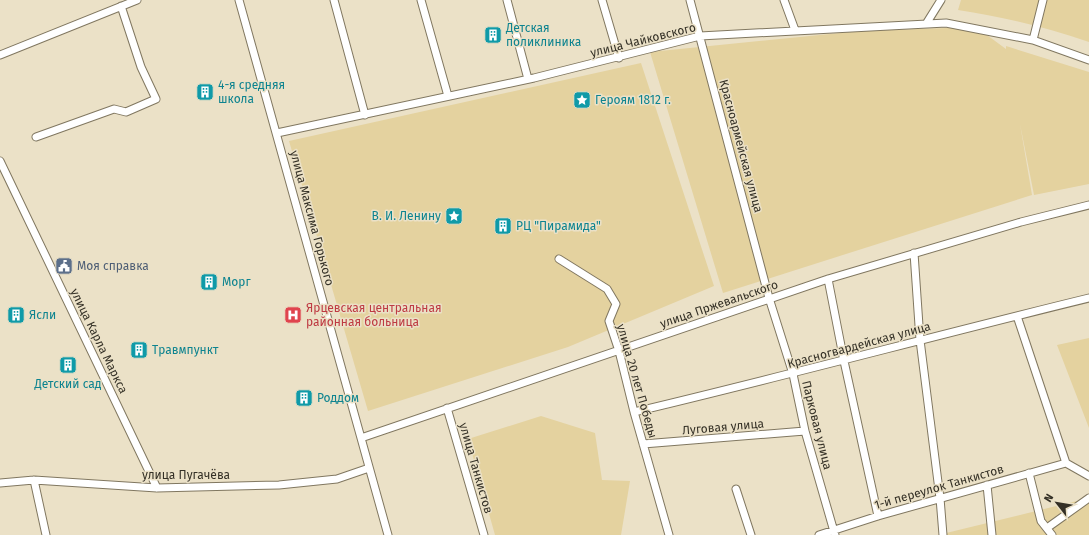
<svg xmlns="http://www.w3.org/2000/svg" width="1089" height="535" font-family="'Fira Sans',sans-serif">
<style>
.green{fill:#e4d29f}
.lines{fill:none;stroke-linecap:round;stroke-linejoin:round}
.minor-casing{stroke:#807760;stroke-width:9}
.minor{stroke:#fff;stroke-width:7}
.labels{text-anchor:middle;dominant-baseline:central;stroke-width:3;stroke-linejoin:round;paint-order:stroke}
.culture-label{font-size:12px;fill:#0d838f;stroke:#ebe1c7;text-anchor:start}
.street-label{font-size:12px;fill:#343026;stroke:#ebe1c7}
.service-label{font-size:12px;fill:#4e5e75;stroke:#ebe1c7;text-anchor:start}
.health-label{font-size:12px;fill:#be3a42;stroke:#ebe1c7;text-anchor:start}
</style>
<rect width="100%" height="100%" fill="#ebe1c7"/>
<path class="green" d="M961 0H1089V42C1046 27 1003 17 958 10Z
M976 27 1006 49V46L1089 72V184L1034 195 1020 124 1032 195 723 293 650 52 860 31Z
M641 63 714 286 568 347 368 411 289 141Z
M1089 338V428L1057 345Z
M541 416 595 433 602 480 630 481 621 535H495L468 439Z
M1089 498V535H938Z"/>
<g class="lines">
<defs>
<path id="minor" d="M239 0 388 535
M334 0 365 115
M421 0 448 96
M507 0 528 79
M602 0 619 58
M690 0 769 298 793 374 805 431 835 535
M784 0 795 30
M926 24 941 0
M1033 40 1043 0
M0 55 137 0
M277 133 534 78 700 36 946 23 1033 40 1089 60
M36 137 114 109 126 112 156 99 141 67 121 6
M0 161 157 488
M914 253 920 340 940 498 943 535
M559 259 607 289 616 304 609 321 619 351 634 412 669 535
M828 279 844 361 878 516
M1017 316 1066 463 1089 476
M447 408 484 535
M634 412C786 376 937 335 1089 298
M361 438 828 279 1021 222 1089 205
M643 444 805 431
M1029 473 1041 521 1052 535
M34 480 46 535
M0 483 34 480 157 488 279 485 337 479 369 468
M987 485 992 535
M736 489 751 535
M1047 528 1089 498
M819 535 878 516 1066 463"/>
</defs>
<use href="#minor" class="minor-casing"/>
<use href="#minor" class="minor"/>
</g>
<defs>
<symbol id="building-square" viewBox="-11 -11 22 22"><rect x="-9" y="-9" width="18" height="18" rx="4" fill="#0f9aa8" stroke="#ebe1c7"/><path d="M-4-6H4V6H1V3H-1V6H-4ZM-2.5-4.3h1.7v1.8h-1.7ZM.8-4.3h1.7v1.8H.8ZM-2.5-1h1.7V.8h-1.7ZM.8-1h1.7V.8H.8Z" fill="#fff"/></symbol>
<symbol id="sight-square" viewBox="-11 -11 22 22"><rect x="-9" y="-9" width="18" height="18" rx="4" fill="#0f9aa8" stroke="#ebe1c7"/><path d="M0-6L1.8-2.2L6-1.7L2.9 1.2L3.7 5.4L0 3.3L-3.7 5.4L-2.9 1.2L-6-1.7L-1.8-2.2Z" fill="#fff"/></symbol>
<symbol id="civic-square" viewBox="-11 -11 22 22"><rect x="-9" y="-9" width="18" height="18" rx="4" fill="#5c6f8a" stroke="#ebe1c7"/><path d="M-.6-6.5H3V-4.5H.6V-3L4-1V1h2V6H-6V1h2V-1L-.6-3ZM-1.2 2.5V6h2.4V2.5Z" fill="#fff"/></symbol>
<symbol id="hospital-square" viewBox="-11 -11 22 22"><rect x="-9" y="-9" width="18" height="18" rx="4" fill="#e0444e" stroke="#ebe1c7"/><path d="M-5-5h3v3.5h4V-5h3V5h-3V1.5h-4V5h-3Z" fill="#fff"/></symbol>
</defs>
<g fill-rule="evenodd">
<use href="#building-square" x="483" y="25" width="20" height="20"/>
<use href="#building-square" x="195" y="82" width="20" height="20"/>
<use href="#sight-square" x="572" y="90" width="20" height="20"/>
<use href="#sight-square" x="444" y="206" width="20" height="20"/>
<use href="#building-square" x="493" y="216" width="20" height="20"/>
<use href="#civic-square" x="54" y="256" width="20" height="20"/>
<use href="#building-square" x="199" y="272" width="20" height="20"/>
<use href="#building-square" x="6" y="305" width="20" height="20"/>
<use href="#hospital-square" x="283" y="305" width="20" height="20"/>
<use href="#building-square" x="129" y="340" width="20" height="20"/>
<use href="#building-square" x="58" y="355" width="20" height="20"/>
<use href="#building-square" x="294" y="388" width="20" height="20"/>
</g>
<g class="labels">
<g class="culture-label">
<text x="506" y="28">Детская<tspan x="506" dy="14">поликлиника</tspan></text>
<text x="218" y="85">4-я средняя<tspan x="218" dy="14">школа</tspan></text>
<text x="595" y="100">Героям 1812 г.</text>
<text x="441" y="216" text-anchor="end">В. И. Ленину</text>
<text x="516" y="226">РЦ "Пирамида"</text>
<text x="222" y="282">Морг</text>
<text x="29" y="315">Ясли</text>
<text x="152" y="350">Травмпункт</text>
<text x="68" y="384" text-anchor="middle">Детский сад</text>
<text x="317" y="398">Роддом</text>
</g>
<g class="street-label">
<text transform="translate(643 40) rotate(-14)">улица Чайковского</text>
<text transform="translate(741 146) rotate(75)">Красноармейская улица</text>
<text transform="translate(312 218) rotate(75)">улица Максима Горького</text>
<text transform="translate(719 304) rotate(-19)">улица Пржевальского</text>
<text transform="translate(99 341) rotate(64)">улица Карла Маркса</text>
<text transform="translate(859 345) rotate(-15)">Красногвардейская улица</text>
<text transform="translate(637 381) rotate(74)">улица 20 лет Победы</text>
<text transform="translate(817 425) rotate(76)">Парковая улица</text>
<text transform="translate(723 427) rotate(-5)">Луговая улица</text>
<text transform="translate(476 468) rotate(74)">улица Танкистов</text>
<text x="186" y="475">улица Пугачёва</text>
<text transform="translate(939 487) rotate(-16)">1-й переулок Танкистов</text>
</g>
<g class="service-label">
<text x="77" y="266">Моя справка</text>
</g>
<g class="health-label">
<text x="306" y="308">Ярцевская центральная<tspan x="306" dy="14">районная больница</tspan></text>
</g>
</g>
<g transform="translate(1057 503) rotate(301)" stroke="#ebe1c7" stroke-width="3" paint-order="stroke">
<path d="M0-3L7 15L0 10L-7 15Z" fill="#343026"/>
<text y="-6" font-size="11" font-weight="bold" text-anchor="middle" fill="#343026">N</text>
</g>
</svg>
